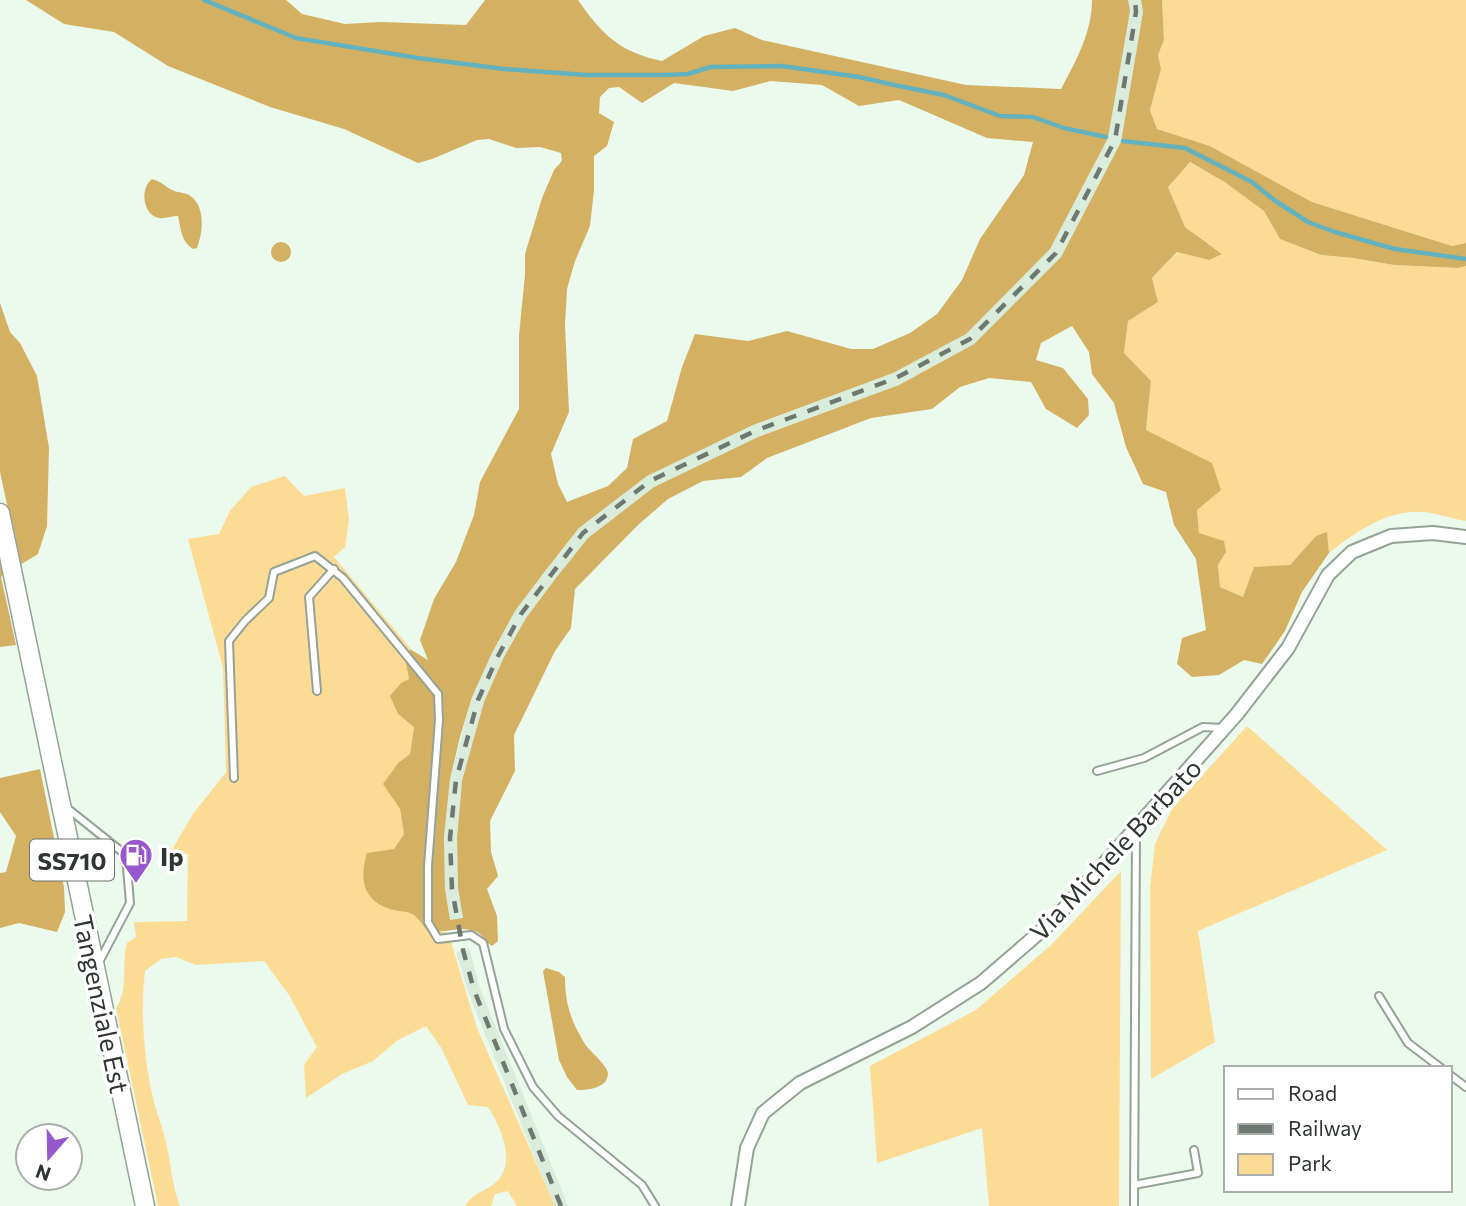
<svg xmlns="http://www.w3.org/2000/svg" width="1466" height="1206" font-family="Commissioner,sans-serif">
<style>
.built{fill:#daeddc}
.green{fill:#fcdc95}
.forest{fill:#d4b162;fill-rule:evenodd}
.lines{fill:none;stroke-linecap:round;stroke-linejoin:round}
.stream{stroke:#63b2c0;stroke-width:4.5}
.service-casing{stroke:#95a397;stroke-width:10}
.minor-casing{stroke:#95a397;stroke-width:16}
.primary-casing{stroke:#95a397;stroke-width:21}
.service{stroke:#fff;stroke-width:6}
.minor{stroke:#fff;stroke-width:12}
.primary{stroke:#fff;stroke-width:18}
.rail{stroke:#6f7870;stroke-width:4.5;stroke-dasharray:12 12;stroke-linecap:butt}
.labels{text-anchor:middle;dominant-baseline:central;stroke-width:7;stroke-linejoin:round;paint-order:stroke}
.shield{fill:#fff;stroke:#6d726e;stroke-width:2}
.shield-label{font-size:24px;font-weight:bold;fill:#2f3530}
.street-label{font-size:26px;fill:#2f3530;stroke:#fff}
.poi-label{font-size:26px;font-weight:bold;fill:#2f3530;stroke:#fff;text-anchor:start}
</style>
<rect width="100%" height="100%" fill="#ebfaed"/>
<path class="built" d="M1128 0H1141L1143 12 1121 142 1061 257 974 344 899 385 758 437 654 487 588 538 484 702 462 781 457 838 458 888 463 918 450 920 445 889 444 837 450 779 472 697 492 653 515 611 579 528 647 476 753 425 893 373 966 333 1050 249 1108 138 1129 11Z
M469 948 480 988 568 1206H554L468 992 456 952Z"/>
<path class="green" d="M1162 0H1466V243L1452 246 1312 202 1210 146 1157 129 1150 110 1161 69 1158 55 1164 40Z
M1189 162 1226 183 1264 211 1280 239 1321 255 1353 258 1394 265 1458 268 1466 266V521C1449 518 1429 510 1412 512 1381 514 1353 534 1329 553L1327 533 1316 536 1290 565 1254 568 1243 597 1220 587 1218 565 1226 552 1199 533 1197 510 1220 490 1164 441 1146 430 1151 381 1124 353 1128 321 1158 302 1152 278 1178 252 1209 260 1221 253 1185 227 1168 187Z
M285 476 304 496 345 488 349 520 345 547 334 557 410 648 406 664 409 679 398 714 414 726 410 754 398 763 394 799 400 809 404 834 394 849 387 908 413 913 428 932H448L477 1028 555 1206H517L508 1191 495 1194 491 1206H465C474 1192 483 1193 495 1183 518 1164 500 1126 488 1107L468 1105 442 1049 426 1026 398 1040 373 1061 342 1074 306 1098 304 1065 317 1047 289 995 264 961 196 965 176 957 161 959 145 971C140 1015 144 1063 155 1106 159 1118 163 1130 166 1142 171 1164 172 1185 180 1206H158L116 1008C129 990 121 963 127 943L136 937 134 922 187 921 188 854 170 853 193 814 226 772 223 668 188 539 219 534 230 511 251 487Z
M1247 726 1387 850 1198 931 1215 1042 1151 1079 1150 888 1155 844 1172 809Z
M1121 871 1119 1206H989L982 1128 877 1163 870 1066 976 1010 1051 945Z"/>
<path class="forest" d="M26 0H286L302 14 345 24 381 22 466 25 485 0H578C602 35 620 52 662 61L704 36 735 28 762 40 966 85 1061 89C1076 61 1092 32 1092 0H1128L1130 11 1108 138 1050 249 966 334 893 373 753 425 647 476 579 528 546 570 515 611 492 653 472 697 460 737 450 779 444 837 445 889 450 920 463 918 458 888 457 838 462 781 473 741 484 702 503 659 526 618 556 578 588 538 654 487 758 437 899 385 974 344 1061 257 1121 142 1143 12 1141 0H1162L1164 40 1158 55 1161 69 1150 110 1157 129 1210 146 1312 202 1452 246 1466 243V266L1458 268 1394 265 1353 258 1321 255 1280 239 1264 211 1226 183 1190 162 1168 187 1185 227 1222 254 1209 260 1177 252 1152 278 1158 302 1128 321 1124 353 1151 381 1146 430 1212 463 1221 490 1197 510 1199 533 1224 541 1226 552 1218 565 1220 587 1243 597 1254 567 1290 565 1316 536 1327 532 1329 553 1302 592 1285 631 1262 664 1244 660 1219 675 1192 677 1177 664 1182 638 1206 630 1196 559 1174 525 1166 492 1143 484 1126 447 1114 403 1092 374 1089 352 1072 326 1041 343 1036 360 1063 368 1088 399 1089 415 1077 428 1046 409 1031 382 989 378 960 387 932 409 871 418 767 458 741 477 703 481 668 499 638 525 575 589 571 628 555 651 514 735 515 771 490 821 491 852 498 876 487 889 497 916 498 941 492 946C486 943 485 938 480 934 467 924 444 933 428 932 424 927 419 919 414 915 407 910 395 912 387 908 361 898 360 876 367 853L394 849 404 834 400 809 383 784 398 763 410 754 414 727 398 714 390 696 401 683 409 679 406 664 410 649 428 660 420 640 434 599 456 562 474 515 480 482 519 409V335L525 275V254L542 198 554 170 562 161 561 153 540 147 516 148 489 139 477 140 432 159 418 163 344 129 270 107 168 66 114 32 64 24ZM771 81 822 85 859 106 899 100 987 138 1033 142 1024 175 980 239 962 280 937 314 910 333 873 349H851L787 331 748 341 695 334 682 367 667 421 633 439 627 468 608 486 567 502 558 484 551 454 569 412 565 325 567 289 575 261 590 226 594 190V156L607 146 614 122 599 113 600 97 609 88 619 87 642 103 674 83 733 91Z
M152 179C160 181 165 186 172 190 178 193 184 192 189 195 206 205 203 233 197 248L193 249C181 241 181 229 178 216 172 216 165 219 159 218 142 215 140 188 152 179Z
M271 252a10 10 0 1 1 20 0a10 10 0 1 1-20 0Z
M0 303 10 332 20 343 37 376 49 448 47 526 38 554 20 565 0 472Z
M0 556 4 574 1 577 16 645 0 647Z
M40 769 64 887 65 912 57 932 19 923 0 928V873L6 872 16 836 0 812V778Z
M546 968 559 972 565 977C565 1004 571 1021 585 1044 590 1052 608 1065 608 1074 607 1088 589 1090 577 1090L567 1077 559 1060 543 971Z"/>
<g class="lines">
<path class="stream" d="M204 0 296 38 418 58 504 69 586 75H665L688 74 710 67 782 66 859 77 899 86 944 95 1000 116 1033 117 1064 128 1106 137
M1123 141 1185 148 1252 182 1274 200 1308 222 1335 232 1395 249 1466 259"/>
<defs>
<path id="service" d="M317 691 309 597 334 569
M1097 771 1144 758 1203 727 1223 728
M234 778 229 641 245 621 269 598 274 572 315 556 343 578 438 694 439 720 428 866V922L438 939 471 935 483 943 504 1029 533 1087 558 1116 642 1185 655 1206
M67 808 126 855 130 903 98 964
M1379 996 1408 1043 1441 1068
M1450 1075 1466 1087
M1134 1185 1198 1173 1194 1150
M1134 1206 1136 831"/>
<path id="minor" d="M738 1206 747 1148 763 1113 800 1083 912 1027 981 983 1054 920 1237 714 1288 648 1328 575 1352 552 1391 536 1433 533 1466 537"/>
<path id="primary" d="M0 513 145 1206"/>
</defs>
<use href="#service" class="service-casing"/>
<use href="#minor" class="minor-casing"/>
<use href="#primary" class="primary-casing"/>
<use href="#service" class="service"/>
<use href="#minor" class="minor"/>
<use href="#primary" class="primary"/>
<path class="rail" d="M561 1206 474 990 463 950 452 889 450 838 456 780 478 700 498 656 521 614 583 533 650 481 755 431 896 378 970 339 1056 253 1115 140 1136 12 1135 0"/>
</g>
<defs>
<symbol id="fuel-pin" viewBox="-11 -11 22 30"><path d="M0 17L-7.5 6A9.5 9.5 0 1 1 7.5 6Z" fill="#9757cd" stroke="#fff"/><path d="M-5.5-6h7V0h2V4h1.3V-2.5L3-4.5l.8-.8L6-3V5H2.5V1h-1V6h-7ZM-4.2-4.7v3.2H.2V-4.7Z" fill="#fff"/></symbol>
</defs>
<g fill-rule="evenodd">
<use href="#fuel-pin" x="117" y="836" width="38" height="52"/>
</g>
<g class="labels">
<rect class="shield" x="30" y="839.5" width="84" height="41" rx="5"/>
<g class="shield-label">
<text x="72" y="860">SS710</text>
</g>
<g class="street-label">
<text transform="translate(1115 849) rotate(-47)">Via Michele Barbato</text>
<text transform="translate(102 1004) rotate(78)">Tangenziale Est</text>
</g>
<g class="poi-label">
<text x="160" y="855">Ip</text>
</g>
</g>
<rect x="1224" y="1066" width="228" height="126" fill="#ffffff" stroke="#acaeac" stroke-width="2"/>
<rect x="1238" y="1089" width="35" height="10" fill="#ffffff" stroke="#acaeac" stroke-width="2"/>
<text x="1288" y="1101" font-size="21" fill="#2f3530">Road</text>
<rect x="1238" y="1124" width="35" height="10" fill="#6f7870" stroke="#acaeac" stroke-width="2"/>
<text x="1288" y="1136" font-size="21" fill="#2f3530">Railway</text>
<rect x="1238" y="1154" width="35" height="21" fill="#fcdc95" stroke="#acaeac" stroke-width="2"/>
<text x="1288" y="1171" font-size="21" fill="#2f3530">Park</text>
<g transform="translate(49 1157) rotate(200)"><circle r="33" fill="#ffffff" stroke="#acaeac" stroke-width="2"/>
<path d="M0-5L12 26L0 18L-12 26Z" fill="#9757cd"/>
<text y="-10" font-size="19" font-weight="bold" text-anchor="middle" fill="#2f3530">N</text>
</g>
</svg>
